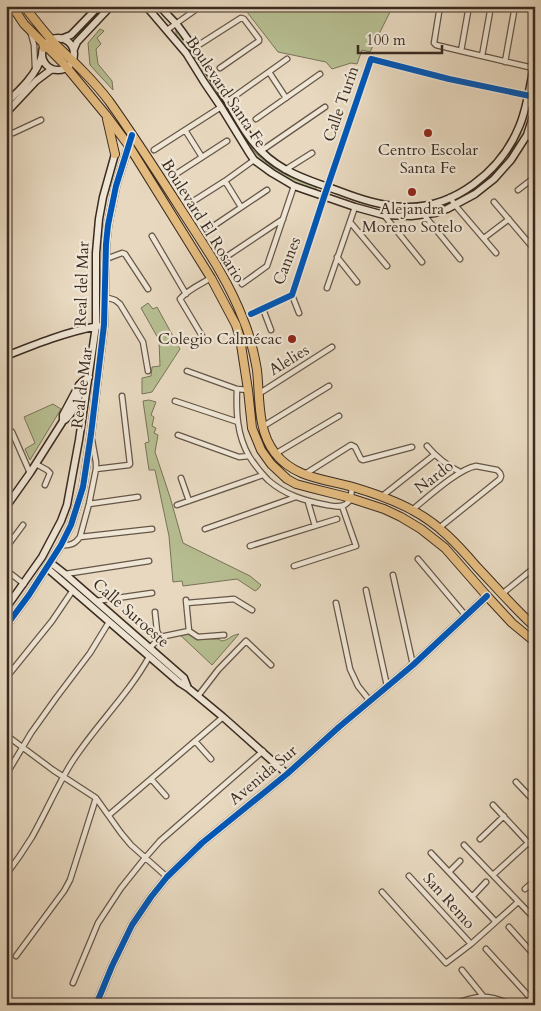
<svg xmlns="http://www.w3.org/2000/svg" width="541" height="1011" font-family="Cardo,serif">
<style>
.green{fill:#b6be91;stroke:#787459}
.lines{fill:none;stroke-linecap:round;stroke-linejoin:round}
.street-casing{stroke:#655648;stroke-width:7}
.secondary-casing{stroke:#3a2b21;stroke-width:9}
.primary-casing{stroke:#3a2b21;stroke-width:10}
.street{stroke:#efe6d5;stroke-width:4.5}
.secondary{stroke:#efe6d5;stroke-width:6}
.primary{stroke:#e4bc80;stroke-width:8}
.cycleway-casing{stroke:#efe6d5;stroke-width:9}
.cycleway{stroke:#0057b8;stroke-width:6}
.poi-dot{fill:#8f2418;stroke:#efe6d5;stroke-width:2}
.labels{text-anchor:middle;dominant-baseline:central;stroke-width:4.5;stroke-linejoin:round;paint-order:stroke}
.street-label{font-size:16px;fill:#3a2b21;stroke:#efe6d5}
.poi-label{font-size:16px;fill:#3a2b21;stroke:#efe6d5}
</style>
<rect width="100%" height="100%" fill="#e7d8bf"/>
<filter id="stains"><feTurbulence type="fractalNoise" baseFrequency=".004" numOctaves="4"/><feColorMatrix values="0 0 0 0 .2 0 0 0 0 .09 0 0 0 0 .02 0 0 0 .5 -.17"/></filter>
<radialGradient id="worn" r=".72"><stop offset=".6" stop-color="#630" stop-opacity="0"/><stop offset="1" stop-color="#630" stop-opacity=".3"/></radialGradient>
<path class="green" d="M244 6H393L370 52 362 50 357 64 351 63 332 69 326 62 278 52 247 12Z
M100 29 104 31 97 38 101 44 96 49 98 64 112 81 113 90 90 65 88 43Z
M176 30H178L199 61 204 71 202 73H201L184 45 176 35Z
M211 83H213L241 128H238L210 85Z
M243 138C249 142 252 150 258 155 275 171 294 180 316 187V189L315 190 283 178 256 159Z
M148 303 153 309 157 307 180 349 152 392 142 394V378L151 376 152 367 160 366 159 340 141 308Z
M149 400 156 402 151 415 154 417 152 426 156 428 154 433 158 435 155 452 170 497 183 543 250 576 261 585 258 589 255 591 237 579 183 586 182 581 173 582 169 536 155 470H149L145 443 149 442 143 401Z
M53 404 61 409 30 460 25 449 35 443 24 417Z
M187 632 196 639H218L222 641C229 640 231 635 239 634L212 665 178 633Z"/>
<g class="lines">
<defs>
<path id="street" d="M440 6 434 43 436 45 461 51
M469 6 461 51 533 68
M167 30 201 6
M31 34 34 45 35 68
M194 48 241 18 244 19 259 39V41L220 68
M482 56 491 6
M505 62 515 6
M269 72 286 98
M228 101 287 59
M256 119 320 74
M185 130 202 157
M6 133H13L41 120
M527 135 535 144
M154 150 221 107
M261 151 325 107
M285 170 312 153
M173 176 227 141
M225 181 241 207
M518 190 535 177
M450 197 455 205 496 253
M192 202 225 181 254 160
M494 202 534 249
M384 215 422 262
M424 215 460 259
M350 222 387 266
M209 229 267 190
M152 236 186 294
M484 238 509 219
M226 257 283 219
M337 257 357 282
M106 259 122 253 125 254 148 289
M242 284 267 266 294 186
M327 288 355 207
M292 295 299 313
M105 297 115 300 120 304 143 342 148 371
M263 309 271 330
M251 314 292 295 324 197 371 59 449 79 535 97
M205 341 180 299C187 290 201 284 211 278
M187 371 237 389 248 390
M237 389C236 412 237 435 249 456 254 464 261 473 268 480 285 495 305 501 327 505 333 506 341 508 346 504 352 500 351 494 352 487
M260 393 332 347
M175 401 238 422
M262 427 329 386
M12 432 30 473
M178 435 239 457 249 456
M427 446C437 458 446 465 460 472
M275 454 339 416
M36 464 47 470 50 473 45 485
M96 469 129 465 130 464 122 396
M305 474 351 445 355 447 361 459 363 460 412 447
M181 478 189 501
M381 497 434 455
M308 502 315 526
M89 504 138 497
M177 505 263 475
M412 510C427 498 458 469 476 466L497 470 500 473 501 476 500 479 439 528
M205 529 296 497
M80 537 89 504 96 469V462L92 440
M61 545C70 546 75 544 80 537L152 529
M250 546 337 519
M6 548 23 525
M418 559 466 616
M294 566 356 546 342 506
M6 570 24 584
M65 574 149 561
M393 575 413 665
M366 590 387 686
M502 594 535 567
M186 600 189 631
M96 601 152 593
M187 603 234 599 252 610
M336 603 350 669 358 686 370 701
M155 612 157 631 160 637
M160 637 189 631 198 637 224 635
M150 648 160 637
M6 678 52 621 73 590
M198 696 218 670 246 641 271 665
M6 735 53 770 96 798 121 833 131 845 167 877
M195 741 211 759
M6 775 31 733 56 698 90 653 109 622
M151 779 166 796
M516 782 535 802
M493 805 535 850
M109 815 223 717
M480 839 504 816
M464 845 535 919
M431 853 495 921
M449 872 460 861
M6 875C15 863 24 850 32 837 46 812 57 786 72 762 96 725 128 695 149 657
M493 875 528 843
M409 876 471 944
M525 889 535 880
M382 892 446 963 471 944 518 902
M472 897 486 882
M509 927 535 956
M486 949 535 1003
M16 956 64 891 70 880 96 798
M462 970 483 996
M73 983 98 923 121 888 145 858 160 841 263 751
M452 1005C477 995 487 993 512 1005"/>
<path id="secondary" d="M146 6 186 53 204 82 221 107 248 151 254 160 272 173 294 186 355 207 384 215 411 216 435 213 447 209 475 194 494 179 511 160 527 135 535 110
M160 6C165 13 172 19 178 26 196 50 212 76 228 102 238 119 247 137 262 152 283 173 311 181 339 191 360 199 381 206 405 207 454 209 501 171 519 127 528 106 530 83 535 61
M42 54a16 16 0 1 1 32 0a16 16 0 1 1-32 0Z
M61 39 71 35 99 6
M74 49 77 42 111 6
M6 103C20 90 38 73 42 55
M6 113 36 81 52 69
M6 356C36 344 66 332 98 326
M63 421C75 414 76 396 86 385
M6 507 30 473 63 421V415L79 385 83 381 89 377
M51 563 65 574 184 678 188 688
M47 568 180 683 188 688 223 717 287 774
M6 608 42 557 61 521 67 505 79 440 96 326V253L99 219 103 197 115 154
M6 626 29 595 61 545 71 525 83 487 91 434 104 325 106 244 108 225 116 186 132 135
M96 1005 112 966 132 925 151 897 167 877 202 843 287 774 339 727 413 665 487 596"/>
<path id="primary" d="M12 6 24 24 43 43 44 48
M24 6C34 19 45 33 56 45 75 63 93 80 109 101 134 136 157 172 180 208 203 244 228 279 243 319 250 335 254 353 257 370 260 398 257 430 275 453 294 478 325 479 353 487 373 493 394 500 412 510 439 524 458 545 477 567 496 587 514 608 535 627
M43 43 63 63 106 115 129 146 211 278 236 325 240 338 248 390 252 428 261 450 271 464 287 479 296 484 311 488 347 497 384 509 401 517 421 529 445 548 487 596 512 623 535 642
M107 119 115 154"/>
</defs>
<use href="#street" class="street-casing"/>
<use href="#secondary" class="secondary-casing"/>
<use href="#primary" class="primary-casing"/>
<use href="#street" class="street"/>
<use href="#secondary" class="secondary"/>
<use href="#primary" class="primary"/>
<defs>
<path id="cycleway" d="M251 314 292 295 324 197 371 59 449 79 535 97
M6 626 29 595 61 545 71 525 83 487 91 434 104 325 106 244 108 225 116 186 132 135
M96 1005 112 966 132 925 151 897 167 877 202 843 287 774 339 727 413 665 487 596"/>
</defs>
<use href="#cycleway" class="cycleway-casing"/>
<use href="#cycleway" class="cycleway"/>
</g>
<g class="poi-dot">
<circle cx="428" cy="133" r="5"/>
<circle cx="412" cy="192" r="5"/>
<circle cx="292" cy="339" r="5"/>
</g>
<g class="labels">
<g class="street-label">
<text transform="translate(226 92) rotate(56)">Boulevard Santa Fe</text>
<text transform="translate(341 104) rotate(-71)">Calle Turín</text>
<text transform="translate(203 221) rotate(58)">Boulevard El Rosario</text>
<text transform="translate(287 261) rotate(-69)">Cannes</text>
<text transform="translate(82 284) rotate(-88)">Real del Mar</text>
<text transform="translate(289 360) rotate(-32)">Alelies</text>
<text transform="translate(82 388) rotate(-83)">Real de Mar</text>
<text transform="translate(434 477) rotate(-37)">Nardo</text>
<text transform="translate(131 613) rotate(41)">Calle Suroeste</text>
<text transform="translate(263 775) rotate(-40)">Avenida Sur</text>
<text transform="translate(449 901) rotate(48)">San Remo</text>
</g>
<g class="poi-label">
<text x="428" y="150">Centro Escolar<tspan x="428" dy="18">Santa Fe</tspan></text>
<text x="412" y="209">Alejandra<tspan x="412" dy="18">Moreno Sotelo</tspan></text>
<text x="282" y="339" text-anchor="end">Colegio Calmécac</text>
</g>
</g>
<rect width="541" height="1011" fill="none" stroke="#e7d8bf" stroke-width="25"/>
<rect x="8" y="8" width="526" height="996" fill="none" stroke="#3a2b21" stroke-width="2.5"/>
<rect x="12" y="12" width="516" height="986" fill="none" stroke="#3a2b21"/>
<path d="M358 45v8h84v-8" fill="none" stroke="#3a2b21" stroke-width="2.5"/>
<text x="366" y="45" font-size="15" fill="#3a2b21" stroke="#efe6d5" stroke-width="4" paint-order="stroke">100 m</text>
<rect width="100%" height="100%" filter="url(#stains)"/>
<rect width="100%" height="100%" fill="url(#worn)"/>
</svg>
